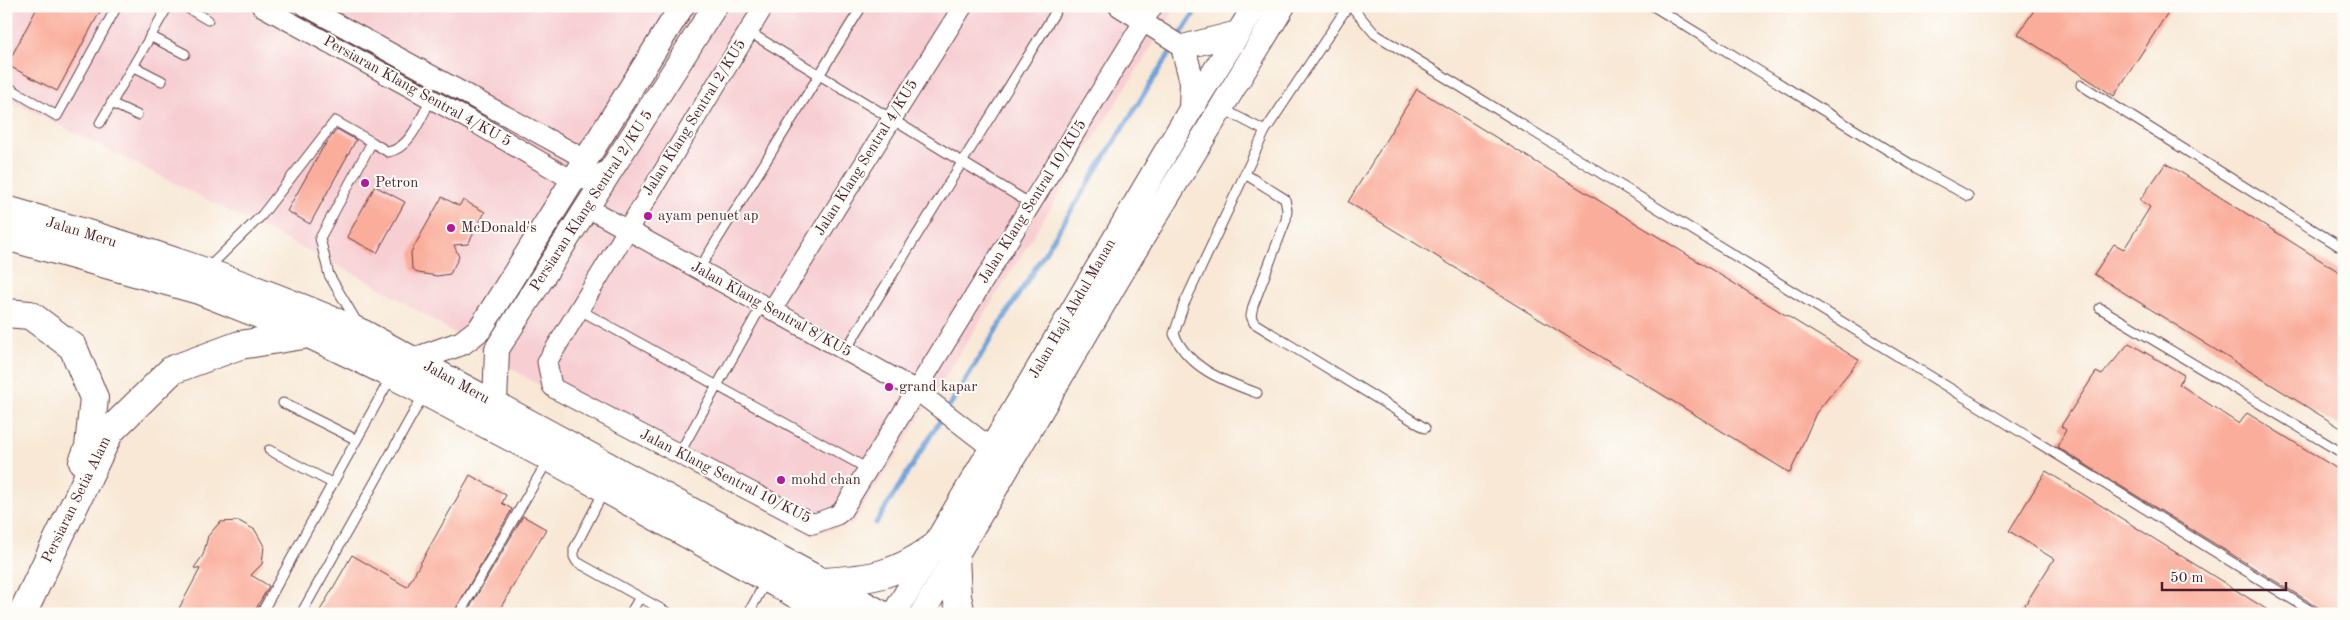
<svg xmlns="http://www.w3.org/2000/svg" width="2350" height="620" font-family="'Old Standard TT',serif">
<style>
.built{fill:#f7cfd3}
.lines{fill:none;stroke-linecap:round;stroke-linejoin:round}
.stream{stroke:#70a1da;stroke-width:5}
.building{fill:#faad9b}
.service-casing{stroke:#643d44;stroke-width:11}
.minor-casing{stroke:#643d44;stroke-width:21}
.tertiary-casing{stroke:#643d44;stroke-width:26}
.primary-casing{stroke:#643d44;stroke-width:30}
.trunk-casing{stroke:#643d44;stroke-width:30}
.service{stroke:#fff;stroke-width:9}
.minor{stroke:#fff;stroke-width:19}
.tertiary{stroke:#fff;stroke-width:24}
.primary{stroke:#fff;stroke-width:28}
.trunk{stroke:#fff;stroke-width:28}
.poi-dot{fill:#b5179e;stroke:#fdfcf7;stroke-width:2}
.labels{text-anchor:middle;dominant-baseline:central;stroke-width:4;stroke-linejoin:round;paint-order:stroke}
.street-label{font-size:15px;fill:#4a1f2b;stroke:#fdfcf7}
.poi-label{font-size:15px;fill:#4a1f2b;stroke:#fdfcf7;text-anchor:start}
</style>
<rect width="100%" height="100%" fill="#fdfcf7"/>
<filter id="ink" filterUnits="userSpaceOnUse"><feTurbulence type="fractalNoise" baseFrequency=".02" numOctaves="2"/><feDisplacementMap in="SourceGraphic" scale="10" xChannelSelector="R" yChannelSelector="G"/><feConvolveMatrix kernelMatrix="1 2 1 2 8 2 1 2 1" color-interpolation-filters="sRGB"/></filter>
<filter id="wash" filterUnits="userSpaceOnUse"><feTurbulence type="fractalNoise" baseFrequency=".0096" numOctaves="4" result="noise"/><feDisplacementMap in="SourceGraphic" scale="20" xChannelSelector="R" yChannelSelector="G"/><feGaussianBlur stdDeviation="1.12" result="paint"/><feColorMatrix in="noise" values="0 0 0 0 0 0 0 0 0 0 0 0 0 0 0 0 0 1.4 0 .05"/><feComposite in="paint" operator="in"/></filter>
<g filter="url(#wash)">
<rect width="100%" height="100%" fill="#f8e8d5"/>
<path class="built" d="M6 6H1177L853 524 811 535 537 384 376 285 6 98Z"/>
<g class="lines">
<path class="stream" d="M1178 39 1199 6
M876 523 1174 46"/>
</g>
<g id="blocks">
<path class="building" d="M38 6H103L57 91 7 65Z
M2037 6H2172L2114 96 2018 34Z
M1417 89 1859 360 1816 413 1790 473 1348 202Z
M337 129 356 140 310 224 287 211 322 149Z
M2166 163 2344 275V430L2094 274 2114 244 2124 249 2150 207 2140 200Z
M375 186 405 202 377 253 347 237Z
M442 197 459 206 463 200 485 212 468 244 454 245 459 257 450 274 437 276 418 273 412 268 411 252Z
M2129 343 2184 375 2179 384 2239 424 2247 413 2344 473V614H2329L2057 447 2066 430 2061 426 2096 372 2102 375Z
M2046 471 2274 614H2019L2054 559 2009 531Z
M470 475 506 495 502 503 512 509 453 614H318L352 555 407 587Z
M523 516 546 529 497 614H466Z
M239 521 255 530 264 546 262 564 251 575 269 586 253 614H176L200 569 194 568 203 555 208 536 220 522Z"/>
</g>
</g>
<g filter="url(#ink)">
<use href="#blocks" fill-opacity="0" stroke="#643d44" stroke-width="1"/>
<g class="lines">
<defs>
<path id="service" d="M184 6 208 20
M1351 6 1375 34 2316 614
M1653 6 1912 165 1968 196
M6 9 8 6
M749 32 1031 204
M150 36 185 54
M133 66 162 81
M2081 85 2344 249
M6 86 57 116 117 6
M111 103 137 115
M1223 109 1265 131 1348 6
M100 123 168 6
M372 142 388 152C411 148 421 117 431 99
M1245 174 1285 199 1287 210 1286 220 1253 306 1251 316 1254 323 1425 428
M207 269 262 215 335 121 372 142 320 238 329 275 358 324
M699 269 862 6
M2100 308 2344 454
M578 309 868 469
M845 351 1059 6
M1257 393C1224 381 1189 369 1174 334L1184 304 1265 131
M283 403 355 439
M269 450 332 483
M679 454 762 305
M604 491 574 549V557L577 562 670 614
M261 614 391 377
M301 614 424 394
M459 614 548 460
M630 614 640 597
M748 614 766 581"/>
<path id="minor" d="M261 6 477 124 572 180C588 181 600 175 613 166
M305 6 585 159
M764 6 547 362 552 386 555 389 813 524 837 515 842 511 1153 6
M1118 6 1183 47
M588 208 916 390 991 448
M772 310 963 6"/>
<path id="tertiary" d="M1191 109 1192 82 1183 47 1238 33
M414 360 462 343 480 329 682 6
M495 404 497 349 715 6
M894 614 1191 109 1255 6
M922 614 1132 255 1283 6"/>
<path id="primary" d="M955 556 957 597 961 614"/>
<path id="trunk" d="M6 210C127 245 247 282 363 334L880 614
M6 236 199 290 309 334 392 374 549 457 832 614
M6 313 30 315 73 347 94 398 89 447 83 462
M824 582C869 579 895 576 933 548
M22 614 110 431 172 370 240 345 309 334"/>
</defs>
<use href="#service" class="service-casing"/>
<use href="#minor" class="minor-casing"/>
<use href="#tertiary" class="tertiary-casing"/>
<use href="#primary" class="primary-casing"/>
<use href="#trunk" class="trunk-casing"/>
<use href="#service" class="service"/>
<use href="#minor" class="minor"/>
<use href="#tertiary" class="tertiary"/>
<use href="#primary" class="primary"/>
<use href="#trunk" class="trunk"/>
</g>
</g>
<g class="poi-dot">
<circle cx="365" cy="183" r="5"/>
<circle cx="648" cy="216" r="5"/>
<circle cx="451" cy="228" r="5"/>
<circle cx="889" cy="387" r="5"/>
<circle cx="781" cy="480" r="5"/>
</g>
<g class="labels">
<g class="street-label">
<text transform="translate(417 92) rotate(29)">Persiaran Klang Sentral 4/KU 5</text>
<text transform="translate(695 118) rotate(-58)">Jalan Klang Sentral 2/KU5</text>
<text transform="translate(867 158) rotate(-58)">Jalan Klang Sentral 4/KU5</text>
<text transform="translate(592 201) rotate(-57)">Persiaran Klang Sentral 2/KU 5</text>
<text transform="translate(1033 202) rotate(-58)">Jalan Klang Sentral 10/KU5</text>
<text transform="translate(81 233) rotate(17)">Jalan Meru</text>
<text transform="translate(1073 309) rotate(-60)">Jalan Haji Abdul Manan</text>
<text transform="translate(771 310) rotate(29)">Jalan Klang Sentral 8/KU5</text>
<text transform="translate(456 383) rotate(29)">Jalan Meru</text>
<text transform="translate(725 477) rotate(27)">Jalan Klang Sentral 10/KU5</text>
<text transform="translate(77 500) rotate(-64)">Persiaran Setia Alam</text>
</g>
<g class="poi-label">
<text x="375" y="183">Petron</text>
<text x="658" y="216">ayam penuet ap</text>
<text x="461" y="228">McDonald's</text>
<text x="899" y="387">grand kapar</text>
<text x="791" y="480">mohd chan</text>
</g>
</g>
<rect width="2350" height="620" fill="none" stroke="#fdfcf7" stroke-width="25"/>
<path d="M2162 582v8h124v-8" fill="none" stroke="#4a1f2b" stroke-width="2.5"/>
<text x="2170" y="582" font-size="15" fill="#4a1f2b" stroke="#fdfcf7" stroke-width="4" paint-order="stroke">50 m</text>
</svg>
